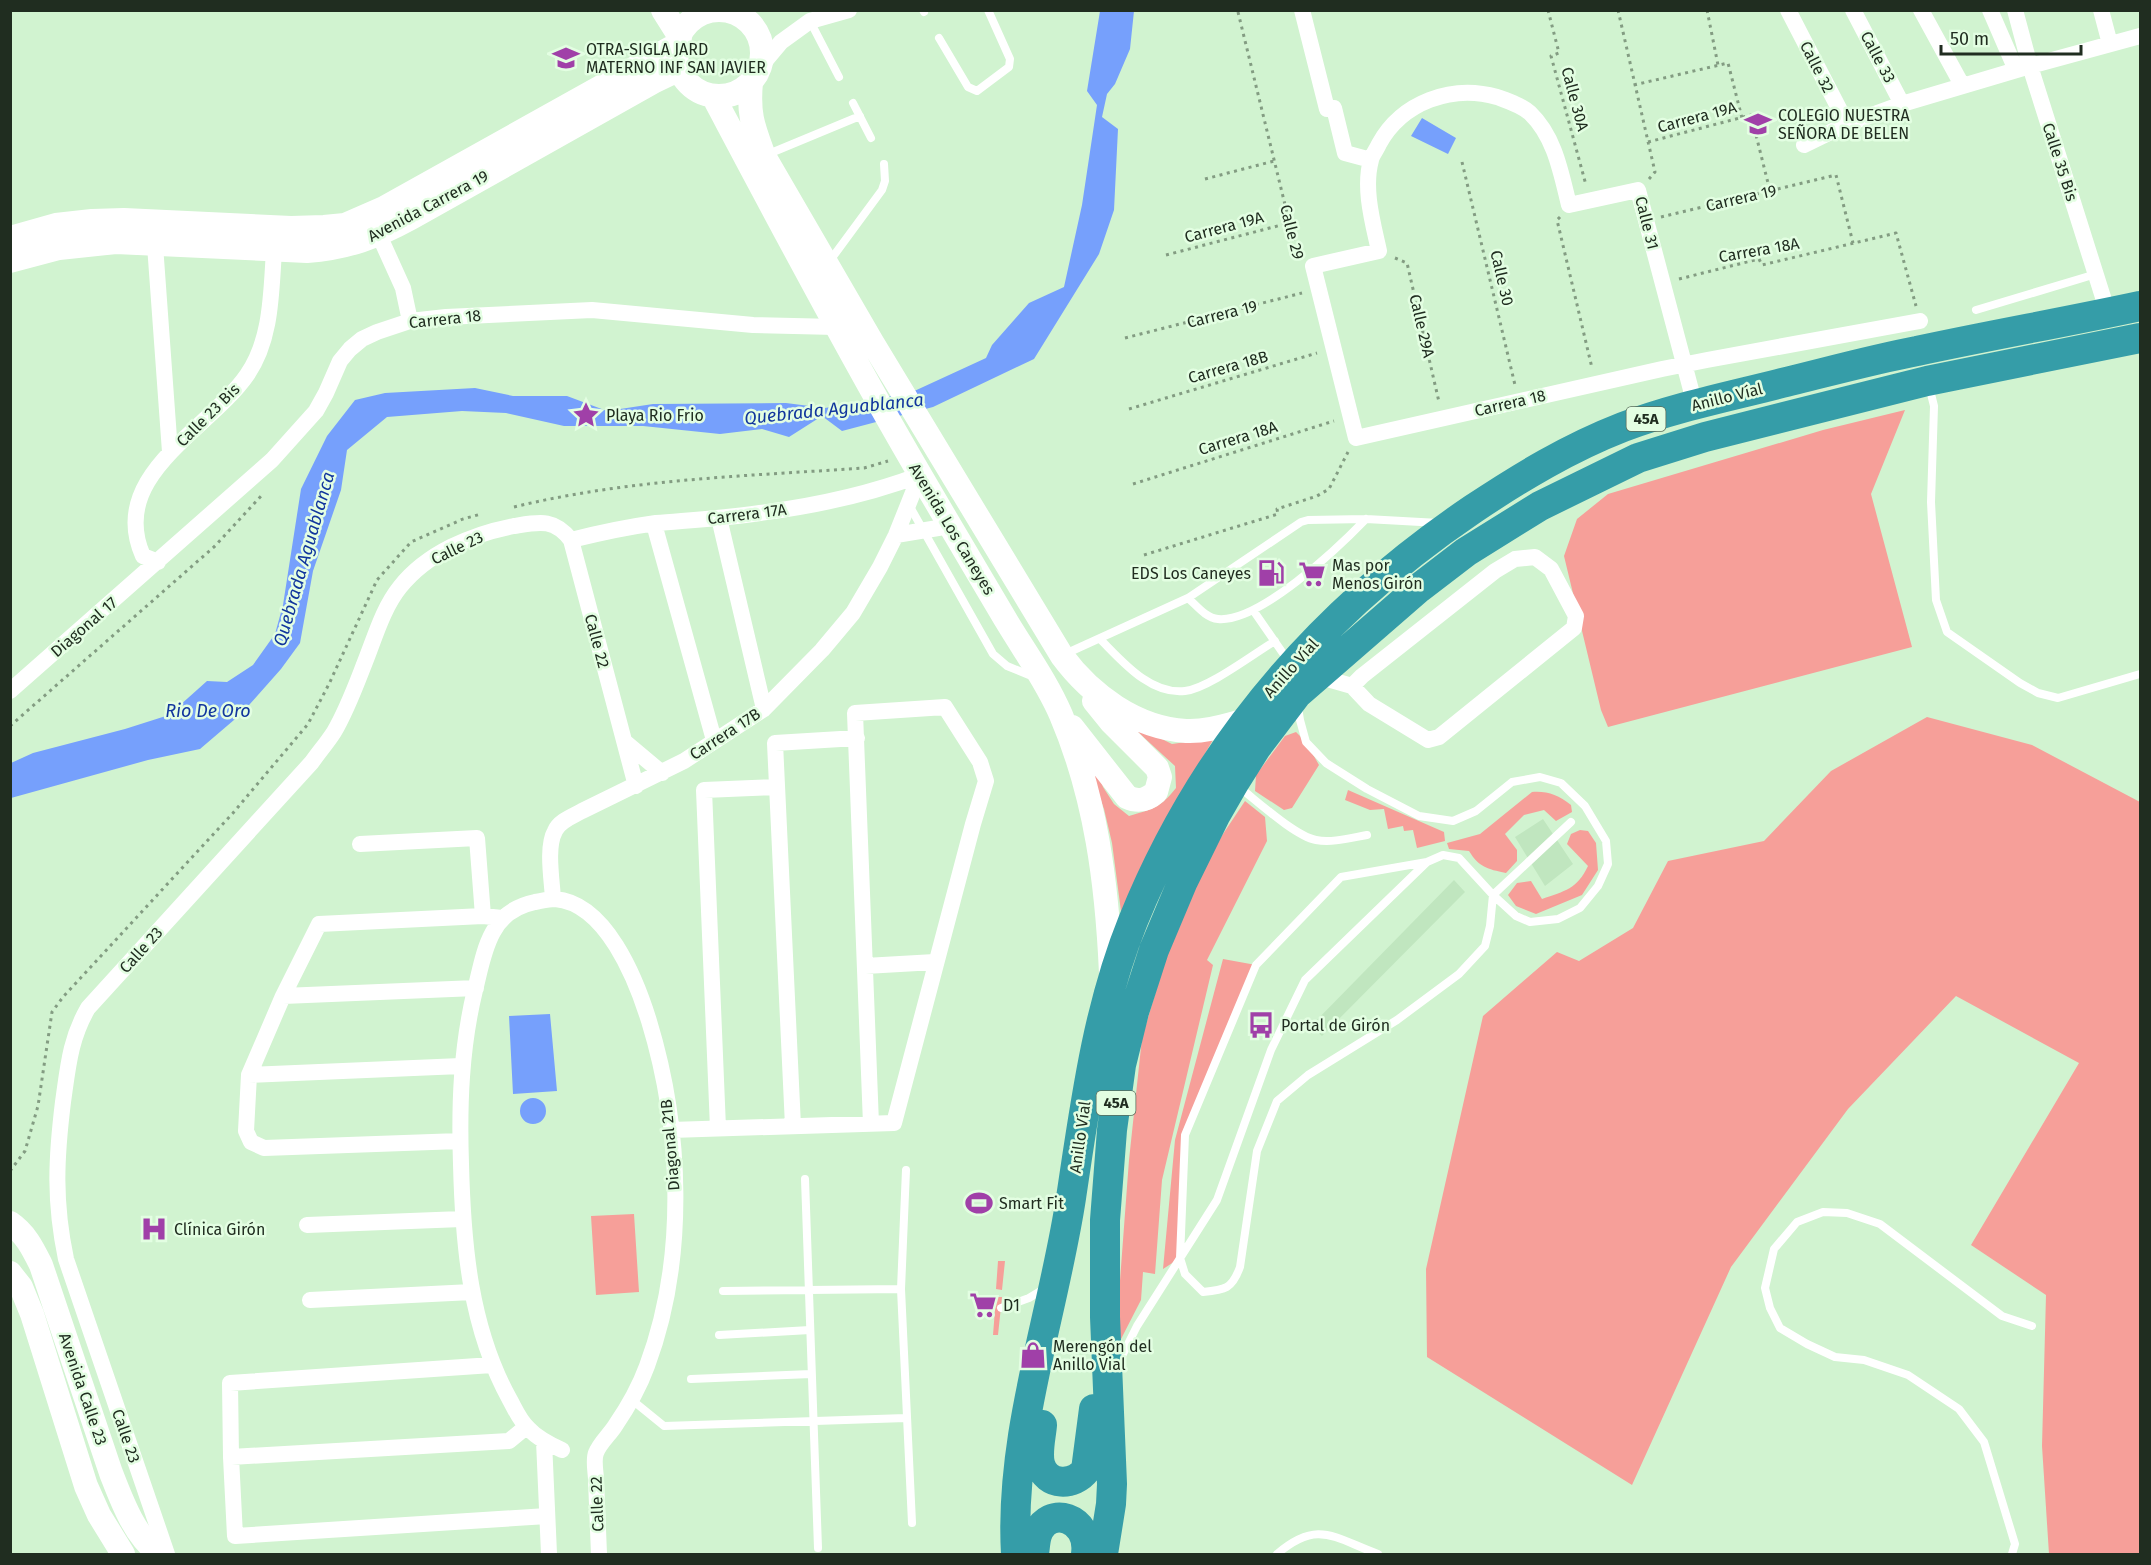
<svg xmlns="http://www.w3.org/2000/svg" width="2151" height="1565" font-family="'Fira Sans',sans-serif">
<style>
.built{fill:#c0e6bf}
.green{fill:#f69f99}
.water{fill:#76a0fc}
.lines{fill:none;stroke-linecap:round;stroke-linejoin:round}
.path{stroke:#839c82;stroke-width:3;stroke-dasharray:3 4.5;stroke-linecap:butt}
.lane{stroke:#fff;stroke-width:8}
.street{stroke:#fff;stroke-width:16}
.secondary{stroke:#fff;stroke-width:24}
.highway{stroke:#359da8;stroke-width:30}
.labels{text-anchor:middle;dominant-baseline:central;stroke-width:5;stroke-linejoin:round;paint-order:stroke}
.shield{fill:#e3fee2;stroke:#5a6c5a;stroke-width:1.5}
.shield-label{font-size:15px;font-weight:bold;fill:#202d20}
.poi-label{font-size:16px;fill:#202d20;stroke:#e3fee2;text-anchor:start}
.street-label{font-size:16px;fill:#202d20;stroke:#e3fee2}
.water-label{font-size:18px;font-style:italic;fill:#11369d;stroke:#e3fee2}
</style>
<rect width="100%" height="100%" fill="#d1f3d0"/>
<path class="built" d="M1543 819 1573 864 1545 886 1515 837Z
M1454 880 1465 892 1322 1036 1311 1026Z"/>
<path class="green" d="M1905 410 1871 494 1912 647 1608 727 1601 710 1564 556 1577 519 1608 494 1823 430Z
M1927 717 2032 745 2140 802V1554H2049L2042 1446 2046 1295 1971 1245 2079 1063 1956 996 1848 1109 1731 1267 1632 1485 1427 1357 1426 1269 1483 1016 1557 952 1579 961 1633 928 1668 861 1764 841 1831 771Z
M1127 722 1172 744 1214 738 1184 790 1122 919 1112 843 1104 809 1082 746 1095 763 1103 787 1114 804 1129 816C1153 809 1160 808 1176 788L1175 766Z
M1296 732 1306 742 1319 765 1292 808 1284 810 1255 791 1256 775 1285 736Z
M1348 790 1444 832 1445 841 1417 848 1413 830 1404 831 1403 826 1388 829 1384 809 1370 810 1345 800Z
M1532 792C1548 791 1558 795 1571 805L1572 812 1556 821 1544 810 1524 815 1505 834 1517 850V861L1506 873C1487 869 1479 867 1469 851L1449 849 1447 843 1480 834Z
M1245 801 1265 817 1267 841 1207 960 1213 965 1162 1180 1155 1274 1143 1272 1141 1300 1120 1341 1116 1334 1129 1160 1142 1038 1167 954 1205 861Z
M1580 830 1588 831 1596 843 1598 870 1582 895 1536 914 1516 906 1508 895 1517 883 1531 881 1542 899C1565 891 1577 889 1588 866L1567 844 1571 834Z
M1223 959 1256 965 1185 1135 1180 1258 1163 1269 1175 1140Z
M634 1214 639 1292 596 1295 591 1216Z
M998 1261H1005L1002 1290 996 1289Z
M996 1297H1002L998 1335H993Z"/>
<path class="water" d="M1100 11H1134L1130 49 1115 84 1107 94 1102 117 1118 129 1114 210 1099 254 1034 359 933 407 842 431 822 416 789 437 762 429 720 434 643 426H564L506 413 462 411 387 417 347 450 341 490 313 571 300 643 281 669 241 714 200 749 148 760 11 798V763L33 753 125 729 169 715 207 681 227 682 253 665 275 634 283 605 301 489 327 436 355 400 385 393 475 388 513 396H567L607 411 653 404 786 403 825 408 910 393 986 358 992 345 1029 303 1064 287 1082 205 1097 105 1087 91Z
M1422 118 1456 138 1448 154 1411 136Z
M550 1014 557 1091 513 1094 509 1016Z
M520 1111a13 13 0 1 1 26 0a13 13 0 1 1-26 0Z"/>
<g class="lines">
<path class="path" d="M1548 10 1559 53 1551 56 1586 185
M1618 10 1655 172 1649 179
M1707 10 1718 65
M1238 12 1298 258
M1634 85 1728 63 1742 118
M1648 142 1751 115 1770 191
M1462 162 1515 385
M1205 179 1274 161
M1560 217 1557 220 1592 368
M1661 217 1836 175 1853 243
M1166 255 1289 223
M1395 258 1407 263 1439 402
M1679 279 1759 259 1762 265 1896 233 1916 306
M1125 338 1302 293
M1129 409 1317 353
M1133 484 1334 421
M514 507C628 479 747 476 864 468L888 461
M1144 555 1278 514 1277 509 1317 496 1329 489 1348 452
M10 726 215 546 261 496
M10 1171 25 1151 38 1106 52 1012 63 997 233 813 308 724 329 684 377 580 411 542 463 519 481 514"/>
<path class="lane" d="M923 10 924 12
M810 21 839 77
M939 38 968 87 977 91 1009 67 1010 59 988 10
M853 103 871 138
M766 155 860 116
M829 262 882 190 885 181 884 164
M1976 310 2096 274
M1929 386 1934 406 1931 502 1936 600 1947 632 2020 683 2038 693 2058 698 2140 674
M909 505 993 654 1007 666 1034 677
M1188 598C1197 606 1206 618 1218 619 1259 623 1338 548 1366 519
M1253 610 1289 662
M1100 639C1122 661 1150 695 1185 691 1209 688 1253 654 1275 641
M1065 654 1188 598 1301 522 1308 520 1366 519 1439 523
M1239 787C1257 801 1295 836 1316 840 1332 843 1350 838 1367 835
M1427 862 1341 877 1256 965 1185 1135 1180 1258 1185 1274 1203 1292C1225 1290 1232 1289 1240 1267L1257 1151 1277 1101 1308 1075 1397 1020 1459 974 1485 946 1490 926 1493 895 1571 822
M906 1170 901 1289 912 1523
M805 1179 818 1548
M723 1291 901 1289
M1001 1308 1029 1298 1044 1289
M719 1335 810 1330
M1117 1366 1137 1326 1217 1200 1271 1050 1305 980 1427 862 1443 855 1459 858 1493 895 1516 916 1530 922 1558 919 1580 908 1598 886 1608 864 1606 841 1585 806 1561 783 1540 777 1512 782 1476 811 1453 821 1419 816 1367 789 1326 763 1306 742 1300 720 1298 707
M691 1379 811 1374
M632 1400 664 1426 906 1418
M1277 1554C1318 1519 1334 1538 1378 1554
M2012 1554 2015 1544 1984 1442 1959 1409 1908 1375 1864 1360 1835 1357 1807 1344 1780 1328 1770 1308 1765 1288 1774 1249 1797 1222 1823 1212 1847 1213 1880 1224 2002 1316 2032 1326"/>
<path class="street" d="M1302 10 1327 109 1334 108 1345 153 1371 160
M1788 10 1847 124
M1853 10 1902 104
M1921 10 1962 85
M1990 10 2016 70
M2015 10 2030 66 2108 313
M2101 10 2110 44
M728 12 737 10
M760 67 781 42 810 21 849 10
M1804 145 1847 124 1902 104 2030 66 2140 36
M379 235 403 288 410 321
M155 245 170 452
M1695 405 1638 190 1569 205C1561 173 1555 137 1530 113 1521 105 1508 101 1497 97 1452 84 1402 102 1379 144 1377 149 1372 155 1371 160 1363 189 1373 223 1379 251L1313 266 1356 438 1662 369 1707 360 1920 321
M719 518 764 709
M654 524 714 740
M896 535 950 526
M571 540C599 533 627 527 656 523 691 520 726 518 760 513 814 506 870 494 920 475
M158 562 143 556C107 475 209 430 247 375 272 339 271 292 274 251
M1317 676 1352 686 1369 704 1428 740 1439 737 1574 628 1576 616 1551 569 1535 557 1515 559 1495 571 1362 676 1352 686
M10 691 272 460 316 411 326 393 340 361 350 349 362 339 377 332 410 321 446 317 592 310 753 325 836 327
M624 741 662 773
M360 844 477 838 483 916
M553 899C552 880 546 847 555 831 559 821 573 816 582 811L684 761 764 709 822 650 853 613 880 567 896 535 920 475
M865 966 935 962
M283 996 476 988
M249 1075 283 996 319 924 483 916 502 918
M793 1126 775 743 857 738
M718 1128 704 790 777 787
M671 1130 894 1123 973 824 986 781 980 762 945 707 855 713 871 1124
M460 1141 264 1148 251 1142 246 1131 249 1075 461 1066
M307 1225 462 1219
M310 1300 472 1292
M492 1365 230 1383 231 1457 235 1536 547 1516
M544 1441 549 1554
M562 1450C549 1444 537 1438 528 1428 520 1421 515 1409 510 1400 470 1328 463 1245 461 1164 459 1105 461 1048 475 990 480 971 483 950 493 932 502 915 516 906 535 902 541 901 548 899 555 899 606 903 636 979 649 1021 682 1129 687 1259 647 1366 639 1388 628 1407 615 1426 610 1434 599 1444 596 1453 593 1460 596 1473 596 1480 597 1505 598 1530 599 1554
M231 1457 509 1441 526 1427
M167 1554 66 1259C54 1202 56 1159 63 1102 68 1067 70 1039 88 1008L312 762C319 752 327 743 334 732 347 710 356 685 365 662 375 637 383 608 400 587 427 553 472 534 514 526 539 522 554 518 571 540L636 786"/>
<path class="secondary" d="M663 10 680 37
M676 53a43 43 0 1 1 86 0a43 43 0 1 1-86 0Z
M751 82C748 115 753 126 764 156L872 342 1062 656C1091 695 1136 728 1186 731 1206 732 1227 725 1246 720
M713 96C774 211 835 327 900 440 935 501 971 561 1007 622 1025 652 1047 682 1061 715 1096 797 1107 884 1111 973
M10 238 56 225 92 221 124 220 291 228 324 227 345 225 384 208 678 44
M10 261 59 248 116 242 307 251C348 248 376 237 411 218L653 82 680 69
M1072 727 1127 797C1138 802 1146 801 1156 792L1160 777 1157 768 1111 722 1094 701
M10 1223C26 1234 33 1249 41 1265L111 1473C122 1501 134 1535 159 1554
M10 1273 21 1287 32 1314 86 1486 99 1515 123 1554"/>
<path class="highway" d="M1042 1425C1041 1437 1037 1452 1040 1464 1047 1487 1074 1486 1086 1470L1094 1409
M1016 1554C1009 1434 1053 1316 1071 1198 1085 1105 1097 1010 1133 921 1203 748 1319 613 1473 509 1521 477 1569 448 1623 427 1673 408 1726 397 1778 384 1824 373 1870 360 1917 351 1991 335 2066 322 2140 306
M1034 1554C1035 1548 1035 1541 1037 1535 1048 1504 1091 1517 1086 1554
M1103 1554 1111 1504 1112 1484 1105 1317V1220L1112 1130 1121 1065 1134 1012 1154 950 1183 881 1215 816 1234 783 1256 748 1297 694 1419 588 1466 552 1540 506 1638 458 1705 437 1927 381 2140 338"/>
</g>
<defs>
<symbol id="school-bare" viewBox="-9 -9 18 18"><path d="M0-5L7-2L0 1L-7-2ZM-4 1L0 2.5L4 1V4Q0 6-4 4Z" fill="#a040a8" stroke="#e3fee2" stroke-width="2.5" paint-order="stroke"/></symbol>
<symbol id="sight-bare" viewBox="-9 -9 18 18"><path d="M0-6L1.8-2.2L6-1.7L2.9 1.2L3.7 5.4L0 3.3L-3.7 5.4L-2.9 1.2L-6-1.7L-1.8-2.2Z" fill="#a040a8" stroke="#e3fee2" stroke-width="2.5" paint-order="stroke"/></symbol>
<symbol id="fuel-bare" viewBox="-9 -9 18 18"><path d="M-5.5-6h7V0h2V4h1.3V-2.5L3-4.5l.8-.8L6-3V5H2.5V1h-1V6h-7ZM-4.2-4.7v3.2H.2V-4.7Z" fill="#a040a8" stroke="#e3fee2" stroke-width="2.5" paint-order="stroke"/></symbol>
<symbol id="supermarket-bare" viewBox="-9 -9 18 18"><path d="M-6-5.5h2.5l.6 2H6L4.5 2H-2.5L-4.4-4H-6ZM-1.5 3.2a1.3 1.3 0 1 0 .1 0ZM3 3.2a1.3 1.3 0 1 0 .1 0Z" fill="#a040a8" stroke="#e3fee2" stroke-width="2.5" paint-order="stroke"/></symbol>
<symbol id="bus-bare" viewBox="-9 -9 18 18"><path d="M-5-6H5V4H4V6H2V4H-2V6H-4V4H-5ZM-3.5-4V0h7V-4ZM-3.5 1.2v1.5H-2V1.2ZM2 1.2v1.5H3.5V1.2Z" fill="#a040a8" stroke="#e3fee2" stroke-width="2.5" paint-order="stroke"/></symbol>
<symbol id="stadium-bare" viewBox="-9 -9 18 18"><path d="M0-5a6.5 5 0 1 0 0 10a6.5 5 0 1 0 0-10ZM-3.5-1.8h7v3.6h-7Z" fill="#a040a8" stroke="#e3fee2" stroke-width="2.5" paint-order="stroke"/></symbol>
<symbol id="hospital-bare" viewBox="-9 -9 18 18"><path d="M-5-5h3v3.5h4V-5h3V5h-3V1.5h-4V5h-3Z" fill="#a040a8" stroke="#e3fee2" stroke-width="2.5" paint-order="stroke"/></symbol>
<symbol id="shop-bare" viewBox="-9 -9 18 18"><path d="M-5-2.5h2.3a2.7 3.5 0 0 1 5.4 0H5L5.5 6h-11ZM-1.5-2.5h3a1.5 2.3 0 0 0-3 0Z" fill="#a040a8" stroke="#e3fee2" stroke-width="2.5" paint-order="stroke"/></symbol>
</defs>
<g fill-rule="evenodd">
<use href="#school-bare" x="547" y="39" width="38" height="38"/>
<use href="#school-bare" x="1739" y="105" width="38" height="38"/>
<use href="#sight-bare" x="567" y="396" width="38" height="38"/>
<use href="#fuel-bare" x="1252" y="554" width="38" height="38"/>
<use href="#supermarket-bare" x="1293" y="555" width="38" height="38"/>
<use href="#bus-bare" x="1242" y="1006" width="38" height="38"/>
<use href="#stadium-bare" x="960" y="1184" width="38" height="38"/>
<use href="#hospital-bare" x="135" y="1210" width="38" height="38"/>
<use href="#supermarket-bare" x="964" y="1286" width="38" height="38"/>
<use href="#shop-bare" x="1014" y="1336" width="38" height="38"/>
</g>
<g class="labels">
<g class="shield">
<rect x="1626.5" y="407" width="39" height="24" rx="4.5"/>
<rect x="1096.5" y="1091" width="39" height="24" rx="4.5"/>
</g>
<g class="shield-label">
<text x="1646" y="419">45A</text>
<text x="1116" y="1103">45A</text>
</g>
<g class="poi-label">
<text x="586" y="49">OTRA-SIGLA JARD<tspan x="586" dy="18">MATERNO INF SAN JAVIER</tspan></text>
<text x="1778" y="115">COLEGIO NUESTRA<tspan x="1778" dy="18">SEÑORA DE BELEN</tspan></text>
<text x="606" y="415">Playa Rio Frio</text>
<text x="1332" y="565">Mas por<tspan x="1332" dy="18">Menos Girón</tspan></text>
<text x="1251" y="573" text-anchor="end">EDS Los Caneyes</text>
<text x="1281" y="1025">Portal de Girón</text>
<text x="999" y="1203">Smart Fit</text>
<text x="174" y="1229">Clínica Girón</text>
<text x="1003" y="1305">D1</text>
<text x="1053" y="1346">Merengón del<tspan x="1053" dy="18">Anillo Vial</tspan></text>
</g>
<g class="street-label">
<text transform="translate(1878 57) rotate(62)">Calle 33</text>
<text transform="translate(1817 67) rotate(63)">Calle 32</text>
<text transform="translate(1575 99) rotate(75)">Calle 30A</text>
<text transform="translate(1697 117) rotate(-15)">Carrera 19A</text>
<text transform="translate(2060 162) rotate(72)">Calle 35 Bis</text>
<text transform="translate(1741 198) rotate(-13)">Carrera 19</text>
<text transform="translate(428 206) rotate(-28)">Avenida Carrera 19</text>
<text transform="translate(1647 223) rotate(76)">Calle 31</text>
<text transform="translate(1224 227) rotate(-15)">Carrera 19A</text>
<text transform="translate(1292 232) rotate(76)">Calle 29</text>
<text transform="translate(1759 250) rotate(-10)">Carrera 18A</text>
<text transform="translate(1502 278) rotate(77)">Calle 30</text>
<text transform="translate(1222 314) rotate(-14)">Carrera 19</text>
<text transform="translate(445 319) rotate(-6)">Carrera 18</text>
<text transform="translate(1422 326) rotate(77)">Calle 29A</text>
<text transform="translate(1228 367) rotate(-16)">Carrera 18B</text>
<text transform="translate(1727 397) rotate(-14)">Anillo Víal</text>
<text transform="translate(1510 403) rotate(-13)">Carrera 18</text>
<text transform="translate(208 415) rotate(-45)">Calle 23 Bis</text>
<text transform="translate(1238 438) rotate(-17)">Carrera 18A</text>
<text transform="translate(747 514) rotate(-7)">Carrera 17A</text>
<text transform="translate(952 529) rotate(59)">Avenida Los Caneyes</text>
<text transform="translate(457 548) rotate(-26)">Calle 23</text>
<text transform="translate(84 627) rotate(-41)">Diagonal 17</text>
<text transform="translate(597 641) rotate(75)">Calle 22</text>
<text transform="translate(1291 668) rotate(-48)">Anillo Víal</text>
<text transform="translate(725 734) rotate(-33)">Carrera 17B</text>
<text transform="translate(141 950) rotate(-48)">Calle 23</text>
<text transform="translate(1080 1137) rotate(-82)">Anillo Víal</text>
<text transform="translate(670 1145) rotate(-95)">Diagonal 21B</text>
<text transform="translate(83 1389) rotate(71)">Avenida Calle 23</text>
<text transform="translate(126 1436) rotate(71)">Calle 23</text>
<text transform="translate(597 1504) rotate(-92)">Calle 22</text>
</g>
<g class="water-label">
<text transform="translate(834 409) rotate(-6)">Quebrada Aguablanca</text>
<text transform="translate(304 559) rotate(-74)">Quebrada Aguablanca</text>
<text x="208" y="711">Rio De Oro</text>
</g>
</g>
<rect width="2151" height="1565" fill="none" stroke="#202d20" stroke-width="24"/>
<path d="M1941 45v9h140v-9" fill="none" stroke="#202d20" stroke-width="3"/>
<text x="1950" y="45" font-size="18" fill="#202d20" stroke="#e3fee2" stroke-width="4.5" paint-order="stroke">50 m</text>
</svg>
